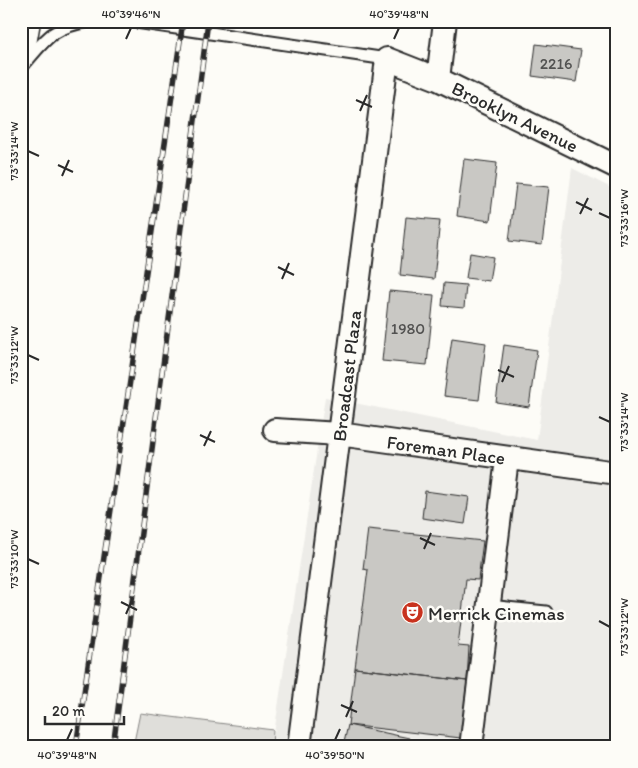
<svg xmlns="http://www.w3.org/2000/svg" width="638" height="768" font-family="Itim,sans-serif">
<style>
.built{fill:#edece8}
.green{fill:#dfdeda;stroke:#858482}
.building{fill:#c9c8c4;stroke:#2b2b2b}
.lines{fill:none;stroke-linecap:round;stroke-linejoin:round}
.service-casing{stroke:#2b2b2b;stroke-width:15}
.minor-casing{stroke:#2b2b2b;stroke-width:26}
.trunk-casing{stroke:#2b2b2b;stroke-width:31}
.service{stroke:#fdfcf7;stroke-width:11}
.minor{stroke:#fdfcf7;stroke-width:22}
.trunk{stroke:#fdfcf7;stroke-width:28}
.rail-casing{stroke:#2b2b2b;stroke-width:5.5}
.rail{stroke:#fdfcf7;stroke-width:4;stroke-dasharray:11;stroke-linecap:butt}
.ticks{fill:none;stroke:#2b2b2b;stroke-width:2}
.labels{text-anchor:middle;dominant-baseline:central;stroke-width:5;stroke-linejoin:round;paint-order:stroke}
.number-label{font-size:16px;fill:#525251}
.street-label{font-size:19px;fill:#2b2b2b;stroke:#fdfcf7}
.poi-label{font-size:19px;fill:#2b2b2b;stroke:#fdfcf7;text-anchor:start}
.neatline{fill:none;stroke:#2b2b2b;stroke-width:2}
.ticks-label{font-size:12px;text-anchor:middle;fill:#2b2b2b}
</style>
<rect width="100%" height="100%" fill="#fdfcf7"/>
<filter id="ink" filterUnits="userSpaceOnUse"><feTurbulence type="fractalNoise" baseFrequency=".02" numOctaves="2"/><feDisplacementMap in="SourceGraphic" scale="10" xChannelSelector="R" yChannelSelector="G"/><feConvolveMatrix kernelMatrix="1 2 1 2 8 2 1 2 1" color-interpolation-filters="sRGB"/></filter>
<g filter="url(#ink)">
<path class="built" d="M572 168 617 191V747H272L325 397 537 440Z"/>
<path class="green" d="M140 713 273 730 272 747H133Z"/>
<path class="building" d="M536 44 581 50 576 82 532 76Z
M617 80V105L613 104Z
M464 159 497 163 490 221 457 216Z
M516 184 549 187 542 245 509 241Z
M406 217 440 220 434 279 400 275Z
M470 253 493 257 489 281 466 278Z
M444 283 466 285 464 308 442 306Z
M389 291 434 295 427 365 382 361Z
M452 338 486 343 479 400 444 396Z
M504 345 537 350 529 407 496 402Z
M425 491 469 497 465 524 422 518Z
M368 529 483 541 478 580 466 579 458 646 469 647 467 681 355 668 368 570 363 569Z
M355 668 467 681 461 738 348 725Z
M348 725 409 738 408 747H343Z"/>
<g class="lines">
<defs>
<path id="service" d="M129 21 387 59
M21 68C45 40 51 27 89 21
M488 606 546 612"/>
<path id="minor" d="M438 79 445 21
M275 430 339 434 617 473
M299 747 387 59 438 79 617 167
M471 747 507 459"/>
<path id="trunk" d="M21 49 26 21"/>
</defs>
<use href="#service" class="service-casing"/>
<use href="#minor" class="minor-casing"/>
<use href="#trunk" class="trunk-casing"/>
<use href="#service" class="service"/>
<use href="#minor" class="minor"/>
<use href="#trunk" class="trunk"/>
<defs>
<path id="rail" d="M76 747 183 21
M113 747 208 21"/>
</defs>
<use href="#rail" class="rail-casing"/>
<use href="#rail" class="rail"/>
</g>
</g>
<path class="ticks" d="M126 39 131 28M394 39 399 28M356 100 372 107M360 111 367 95M28 151 39 156M58 165 73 172M62 176 69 160M576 202 592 210M599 213 610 218M580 214 588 198M278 267 294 275M282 279 289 263M28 355 39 360M498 370 514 377M502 382 509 366M599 417 610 422M200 435 215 442M204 446 211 431M420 538 435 545M424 549 431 533M28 559 39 564M121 602 137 610M126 614 133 598M599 621 610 627M341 705 357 712M346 717 353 701M67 740 72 729M335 740 340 729"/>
<defs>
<symbol id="theatre-disc" viewBox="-11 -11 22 22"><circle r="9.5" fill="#c8321e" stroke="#fdfcf7"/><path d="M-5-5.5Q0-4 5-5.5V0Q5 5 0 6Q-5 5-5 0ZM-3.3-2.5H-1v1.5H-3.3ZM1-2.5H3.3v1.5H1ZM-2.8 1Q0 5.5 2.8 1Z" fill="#fff"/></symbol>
</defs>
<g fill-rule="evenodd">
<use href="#theatre-disc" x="400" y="600" width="25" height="25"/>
</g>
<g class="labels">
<g class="number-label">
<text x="556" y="63">2216</text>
<text x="408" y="328">1980</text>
</g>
<g class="street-label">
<text transform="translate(515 117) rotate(26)">Brooklyn Avenue</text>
<text transform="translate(347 376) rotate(-83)">Broadcast Plaza</text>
<text transform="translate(446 450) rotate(8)">Foreman Place</text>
</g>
<g class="poi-label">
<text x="428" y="613">Merrick Cinemas</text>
</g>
</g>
<rect width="638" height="768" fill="none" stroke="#fdfcf7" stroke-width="55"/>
<path d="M45 716v8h79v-8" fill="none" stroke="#2b2b2b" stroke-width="2.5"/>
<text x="52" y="716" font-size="15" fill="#2b2b2b" stroke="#fdfcf7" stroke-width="4" paint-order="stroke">20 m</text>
<rect x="28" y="28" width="582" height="712" class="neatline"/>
<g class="ticks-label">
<text x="131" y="18">40°39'46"N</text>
<text x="399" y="18">40°39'48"N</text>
<text transform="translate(14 151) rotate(-90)" y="4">73°33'14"W</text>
<text transform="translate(624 218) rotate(-90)" y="4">73°33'16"W</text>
<text transform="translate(14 355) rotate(-90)" y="4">73°33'12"W</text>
<text transform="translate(624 422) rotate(-90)" y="4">73°33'14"W</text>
<text transform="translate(14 559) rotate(-90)" y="4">73°33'10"W</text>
<text transform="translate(624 627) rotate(-90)" y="4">73°33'12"W</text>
<text x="67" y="759">40°39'48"N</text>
<text x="335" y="759">40°39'50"N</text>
</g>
</svg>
